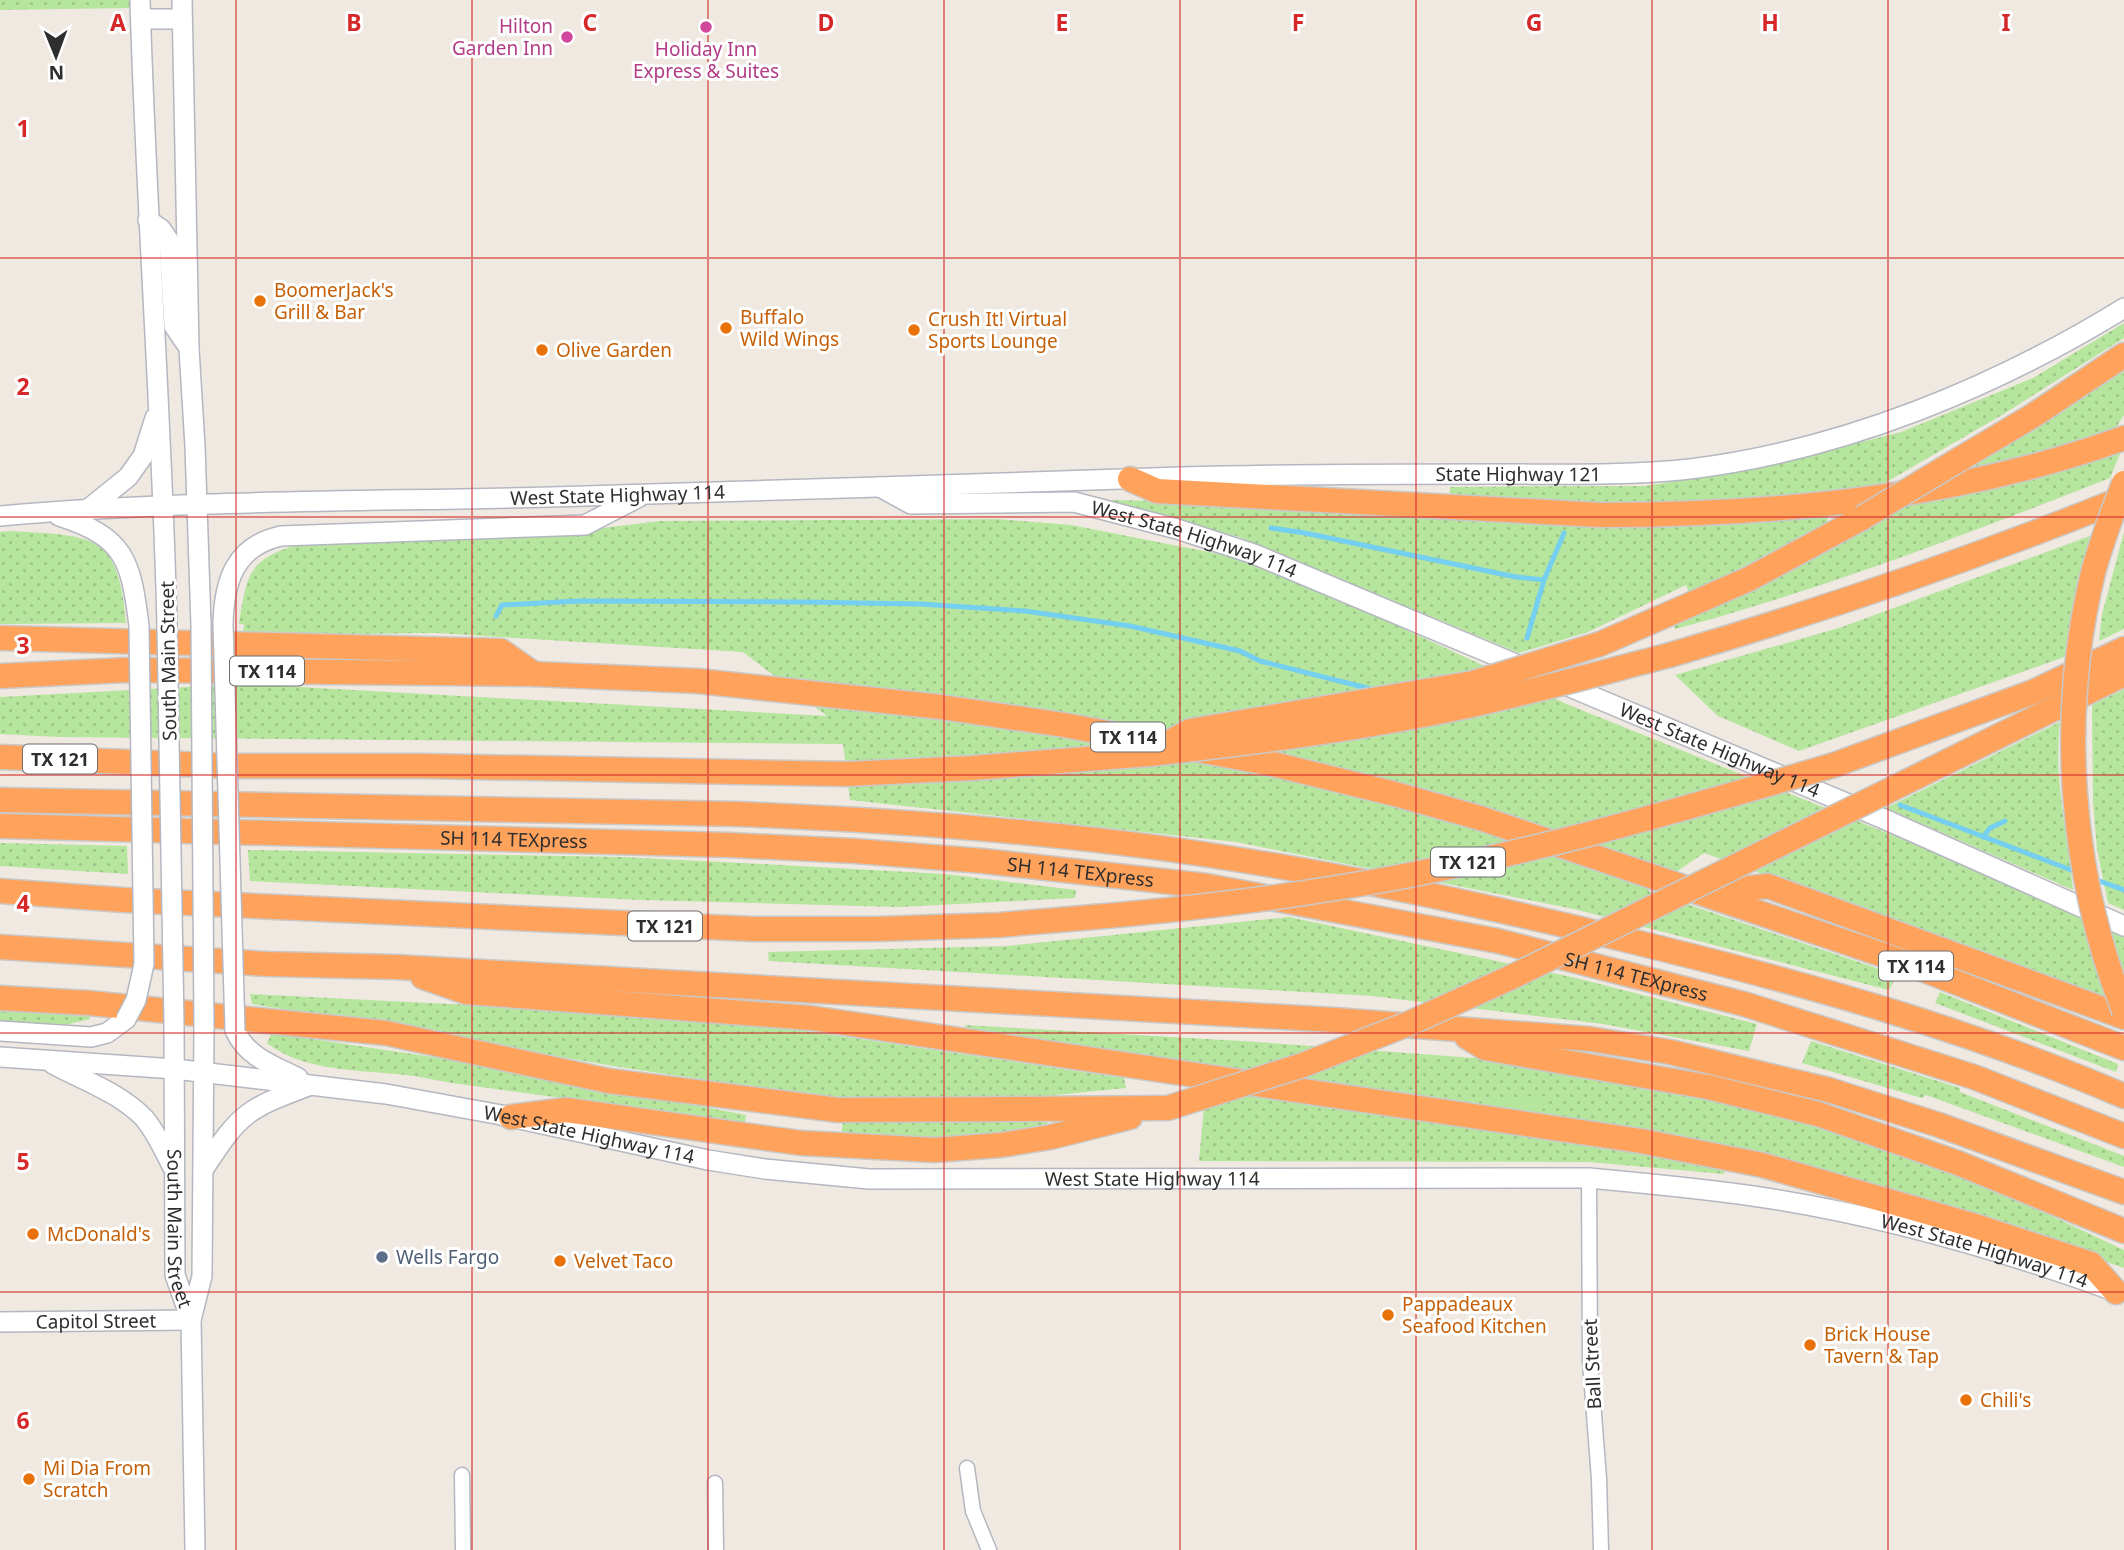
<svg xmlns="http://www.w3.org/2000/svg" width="2124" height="1550" font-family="'Noto Sans',sans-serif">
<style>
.grass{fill:url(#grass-dots)}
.garden{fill:#b6e59e}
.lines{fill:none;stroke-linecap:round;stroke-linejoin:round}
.stream{stroke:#75cff0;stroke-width:5}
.street-casing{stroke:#b4b7c1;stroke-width:17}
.secondary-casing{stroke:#b4b7c1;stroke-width:22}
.highway-casing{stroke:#c9c9c9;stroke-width:27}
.street{stroke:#fff;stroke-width:14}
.secondary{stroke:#fff;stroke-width:19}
.highway{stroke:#ffa35c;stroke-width:24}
.secondary-bridge-casing{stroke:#b4b7c1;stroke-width:22;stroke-linecap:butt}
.highway-bridge-casing{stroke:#c9c9c9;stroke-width:27;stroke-linecap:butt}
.secondary-bridge{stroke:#fff;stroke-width:19}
.highway-bridge{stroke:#ffa35c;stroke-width:24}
.grid{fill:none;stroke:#d62828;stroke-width:2;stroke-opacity:0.55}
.hotel-dot{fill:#d1479c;stroke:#fff;stroke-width:2.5}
.food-dot{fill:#e8710a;stroke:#fff;stroke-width:2.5}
.service-dot{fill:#5c6f8a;stroke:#fff;stroke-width:2.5}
.labels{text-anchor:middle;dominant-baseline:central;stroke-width:6;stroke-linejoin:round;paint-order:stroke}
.shield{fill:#fff;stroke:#6d6d6d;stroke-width:2}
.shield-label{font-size:18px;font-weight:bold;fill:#2e2e2e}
.hotel-label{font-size:19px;fill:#b23c85;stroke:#fff;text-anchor:end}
.food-label{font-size:19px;fill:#c56008;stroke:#fff;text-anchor:start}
.street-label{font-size:19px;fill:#2e2e2e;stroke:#fff}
.service-label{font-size:19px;fill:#4e5e75;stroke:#fff;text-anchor:start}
.grid-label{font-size:23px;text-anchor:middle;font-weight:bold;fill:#d62828;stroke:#fff;stroke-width:6;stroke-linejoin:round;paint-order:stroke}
</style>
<defs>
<pattern id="grass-dots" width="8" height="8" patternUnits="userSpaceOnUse" patternTransform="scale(1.75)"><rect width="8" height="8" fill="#b6e59e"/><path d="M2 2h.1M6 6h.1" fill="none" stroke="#9dc588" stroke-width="1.8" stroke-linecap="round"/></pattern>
</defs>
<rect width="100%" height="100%" fill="#efe9e1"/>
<path class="grass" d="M0 0H131V8L0 10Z
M2124 323V338L2002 415 1876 488 1760 499 1646 504 1450 496V487L1645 486 1758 468 1901 432 2033 378Z
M2124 369V415L2114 431 1956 474Z
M2122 449 2110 478C1967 534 1824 589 1675 629L1673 622 1909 504Z
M1112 500 1209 502 1603 525 1827 516 1828 526 1689 593 1686 585 1588 632 1519 653 1239 537 1172 518 1117 508 1108 502Z
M997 519 1071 525 1224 555 1318 589 1569 705 1897 837 2124 933V1003L1704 853 1648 891 1897 975 1889 990 1574 909 1236 842 850 800 843 744 58 737 0 734V697L243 684 827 716 743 652 437 633 243 635 244 624H239C248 566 250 560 307 541L578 531 660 521Z
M11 531C92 536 119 532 126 623L0 624V532Z
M2124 532V629L2099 641 2102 614Z
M2090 536 2072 615 2067 656 1799 751 1718 716 1675 675 1842 627Z
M2124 689V910L2108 903 2097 849 2093 802 2092 705Z
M2060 722C2053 777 2068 835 2073 890L1886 808Z
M0 843 127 846 128 874 0 866Z
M248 850 621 857 761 864 945 874 1076 890 1075 898 898 907 641 900 250 881Z
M1289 917 1576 978 1757 1024 1749 1051 1603 1024 1372 996 769 961 768 952 1007 946Z
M1940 992 2118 1064 2116 1072 1935 1003Z
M250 994 712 1017 1124 1078 1126 1088 1036 1097 849 1101 619 1067 252 1004Z
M0 1005 89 1012 90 1019 65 1025 0 1022Z
M965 1025 1258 1042 1475 1058 1599 1075 1706 1097 1857 1138 1988 1186 2124 1250V1268L1950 1207 966 1030Z
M272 1033 493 1066 746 1115 745 1123 452 1083C439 1081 427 1078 414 1076 369 1070 304 1073 267 1043Z
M1811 1041 1960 1088V1092L2124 1156V1167L1926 1095 1922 1098 1802 1063Z
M1206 1084 1725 1167 1724 1174 1589 1162 1199 1161Z
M1047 1119 1048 1128 935 1139 841 1138 843 1120 945 1123Z"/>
<path class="garden" d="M1523 1096H1549L1540 1115 1473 1105Z"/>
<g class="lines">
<path class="stream" d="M1271 528 1305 533 1516 577 1544 580
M496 616 502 605 579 601 802 602 920 604 1025 611 1130 626 1240 651 1260 661 1371 689
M1527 638 1544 580 1564 533
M1900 805 2079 873
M1983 837 1990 828 2005 821
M2094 879 2124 890"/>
<defs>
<path id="street" d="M1589 1178 1590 1362 1599 1479 1601 1550
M967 1468 973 1511 989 1550
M462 1475 463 1550
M715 1483 716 1550"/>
<g id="secondary">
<path d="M140 0C146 209 162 417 167 625"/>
<path d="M182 0 189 349 195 446 201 625"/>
<path d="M141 19H182"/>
<path d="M148 220 161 229 169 241 174 326 189 348"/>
<path id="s1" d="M880 487 911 504 1074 502 1177 529 1254 554 1884 819 2124 926"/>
<path d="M87 510 128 477 143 456 155 418"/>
<path id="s2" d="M0 516C195 499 390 502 585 496 784 490 982 484 1181 477 1286 474 1391 474 1495 474 1560 474 1626 476 1690 469 1843 450 1994 388 2124 308"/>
<path d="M59 516C125 537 131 560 139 626"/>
<path d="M223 624C224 581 235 546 281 536L585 525 639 497"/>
<path id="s3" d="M174 1024 175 1275 191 1320"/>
<path d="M235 1030C246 1057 275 1066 298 1078"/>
<path d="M0 1031 91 1037 107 1033 126 1019"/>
<path id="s4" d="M0 1057 175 1069 386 1094 496 1114 708 1160 765 1169 869 1179 1589 1178C1643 1183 1698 1188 1753 1196 1877 1214 1999 1249 2117 1292"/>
<path d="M53 1064C83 1080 120 1093 144 1118 156 1132 164 1150 172 1166"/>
<path d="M203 1170C216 1151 229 1128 248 1114 265 1101 288 1094 308 1086"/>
<path id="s5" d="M0 1322 191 1320"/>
<path d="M195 1550 191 1320 202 1276 204 1027"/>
</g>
<g id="highway">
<path d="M1960 459 2034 415 2124 355"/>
<path d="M1130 479 1157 491 1600 515C1776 515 1958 498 2124 438"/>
<path d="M0 638 501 651 534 674"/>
<path d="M1600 644 1749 579 1862 518"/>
<path d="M1670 655C1824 610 1975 558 2124 498"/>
<path d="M0 676 126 670 534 674 698 681 941 707 1064 725 1273 764 1395 794 1480 818 1904 962 2124 1048"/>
<path d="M0 757 233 766H423L847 774 972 768 1150 754"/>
<path d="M1834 765 2033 692 2124 649"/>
<path d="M1894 788 2124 674"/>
<path d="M0 800 737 814C901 821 1066 832 1228 858 1372 880 1514 912 1655 947 1814 986 1973 1031 2124 1096"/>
<path id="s6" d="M0 826 729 845 855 851 983 861 1207 886 1498 941 1744 1004 1974 1077 2124 1136"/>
<path d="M0 891 124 900 753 929H876L999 925 1094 917"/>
<path d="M1712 892 1768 886 2124 1017"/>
<path d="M0 947 267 964 396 967 1335 1020 1590 1039 1670 1052 1829 1090 1939 1125 2124 1192"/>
<path d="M423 977 466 992 811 1018 1641 1141 1762 1165 1972 1225 2091 1264 2116 1292"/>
<path d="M0 998 89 1003 386 1033 609 1081 838 1110 1168 1108"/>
<path d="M1467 1037 1485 1048 1708 1087 1818 1114 1958 1163 2124 1231"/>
<path d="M511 1117 566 1110 801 1143 934 1150 1001 1145 1051 1137 1130 1117"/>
</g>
</defs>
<use href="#street" class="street-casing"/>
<use href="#secondary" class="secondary-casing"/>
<use href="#highway" class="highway-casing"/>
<use href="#street" class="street"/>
<use href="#secondary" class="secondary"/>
<use href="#highway" class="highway"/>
<defs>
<path id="secondary-bridge" d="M223 624 235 1030
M167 625 174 1024
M201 625 204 1027
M126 1019 136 1000 144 964 139 626"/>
<path id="highway-bridge" d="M2124 483C2113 512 2101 542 2093 573 2058 718 2070 873 2124 1011
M1862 518 1960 459
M1159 748 1190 731 1473 683 1600 644
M1150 754C1258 742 1366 728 1472 705 1539 690 1604 672 1670 655
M1094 917C1175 910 1256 901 1336 888 1505 861 1671 813 1834 765
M1168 1108 1303 1065 1408 1024 1516 975 1894 788"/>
</defs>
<use href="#secondary-bridge" class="secondary-bridge-casing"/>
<use href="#highway-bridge" class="highway-bridge-casing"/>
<use href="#secondary-bridge" class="secondary-bridge"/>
<use href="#highway-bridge" class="highway-bridge"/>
</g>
<path class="grid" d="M236 0V1550M472 0V1550M708 0V1550M944 0V1550M1180 0V1550M1416 0V1550M1652 0V1550M1888 0V1550M0 258H2124M0 517H2124M0 775H2124M0 1033H2124M0 1292H2124"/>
<g class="hotel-dot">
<circle cx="706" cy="27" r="7"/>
<circle cx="567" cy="37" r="7"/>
</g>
<g class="food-dot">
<circle cx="260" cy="301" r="7"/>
<circle cx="726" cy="328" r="7"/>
<circle cx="914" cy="330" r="7"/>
<circle cx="542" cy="350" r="7"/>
<circle cx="33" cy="1234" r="7"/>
<circle cx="560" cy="1261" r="7"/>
<circle cx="1388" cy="1315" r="7"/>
<circle cx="1810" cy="1345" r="7"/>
<circle cx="1966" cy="1400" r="7"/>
<circle cx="29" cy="1479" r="7"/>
</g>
<circle class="service-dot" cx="382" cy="1257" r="7"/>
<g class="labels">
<g class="shield">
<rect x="230" y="656.5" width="74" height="29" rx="5"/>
<rect x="1091" y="722.5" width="74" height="29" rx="5"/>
<rect x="23" y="744.5" width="74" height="29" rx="5"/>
<rect x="1431" y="847.5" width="74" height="29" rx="5"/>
<rect x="628" y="911.5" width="74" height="29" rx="5"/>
<rect x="1879" y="951.5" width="74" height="29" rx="5"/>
</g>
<g class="shield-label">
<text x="267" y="671">TX 114</text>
<text x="1128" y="737">TX 114</text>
<text x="60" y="759">TX 121</text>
<text x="1468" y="862">TX 121</text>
<text x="665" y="926">TX 121</text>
<text x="1916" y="966">TX 114</text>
</g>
<g class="hotel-label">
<text x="553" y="26">Hilton<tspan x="553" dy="22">Garden Inn</tspan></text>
<text x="706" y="49" text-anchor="middle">Holiday Inn<tspan x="706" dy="22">Express &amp; Suites</tspan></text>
</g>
<g class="food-label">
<text x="274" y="290">BoomerJack's<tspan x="274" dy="22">Grill &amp; Bar</tspan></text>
<text x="740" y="317">Buffalo<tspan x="740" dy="22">Wild Wings</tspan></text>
<text x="928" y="319">Crush It! Virtual<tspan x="928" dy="22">Sports Lounge</tspan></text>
<text x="556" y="350">Olive Garden</text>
<text x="47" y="1234">McDonald's</text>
<text x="574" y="1261">Velvet Taco</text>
<text x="1402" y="1304">Pappadeaux<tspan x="1402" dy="22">Seafood Kitchen</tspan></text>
<text x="1824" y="1334">Brick House<tspan x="1824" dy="22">Tavern &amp; Tap</tspan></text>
<text x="1980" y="1400">Chili's</text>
<text x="43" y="1468">Mi Dia From<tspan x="43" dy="22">Scratch</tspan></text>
</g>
<g class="street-label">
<text stroke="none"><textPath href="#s2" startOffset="1519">State Highway 121</textPath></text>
<text stroke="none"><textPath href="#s2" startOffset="618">West State Highway 114</textPath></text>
<text stroke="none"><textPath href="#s1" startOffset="324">West State Highway 114</textPath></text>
<text transform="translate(168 661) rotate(-91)">South Main Street</text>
<text stroke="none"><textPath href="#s1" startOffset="891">West State Highway 114</textPath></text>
<text stroke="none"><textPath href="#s6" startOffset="514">SH 114 TEXpress</textPath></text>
<text stroke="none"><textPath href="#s6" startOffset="1082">SH 114 TEXpress</textPath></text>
<text stroke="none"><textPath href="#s6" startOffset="1648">SH 114 TEXpress</textPath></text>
<text stroke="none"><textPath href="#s4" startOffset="595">West State Highway 114</textPath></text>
<text stroke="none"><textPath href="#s4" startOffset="1162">West State Highway 114</textPath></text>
<text stroke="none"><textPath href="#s3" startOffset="205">South Main Street</textPath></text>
<text stroke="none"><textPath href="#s4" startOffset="2002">West State Highway 114</textPath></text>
<text stroke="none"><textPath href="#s5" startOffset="96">Capitol Street</textPath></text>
<text transform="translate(1592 1364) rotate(-93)">Ball Street</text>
</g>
<g class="service-label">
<text x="396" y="1257">Wells Fargo</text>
</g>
</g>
<g class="grid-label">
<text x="118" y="31">A</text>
<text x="354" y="31">B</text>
<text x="590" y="31">C</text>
<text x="826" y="31">D</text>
<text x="1062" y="31">E</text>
<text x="1298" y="31">F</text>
<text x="1534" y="31">G</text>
<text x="1770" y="31">H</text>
<text x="2006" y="31">I</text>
<text x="23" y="137">1</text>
<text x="23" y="395">2</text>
<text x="23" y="654">3</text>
<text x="23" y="912">4</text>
<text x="23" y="1170">5</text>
<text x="23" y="1429">6</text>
</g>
<g transform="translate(56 56) rotate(179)" stroke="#ffffff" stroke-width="5" paint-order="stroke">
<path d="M0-5L12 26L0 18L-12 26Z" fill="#2e2e2e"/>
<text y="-10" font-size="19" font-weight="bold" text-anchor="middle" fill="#2e2e2e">N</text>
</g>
</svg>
